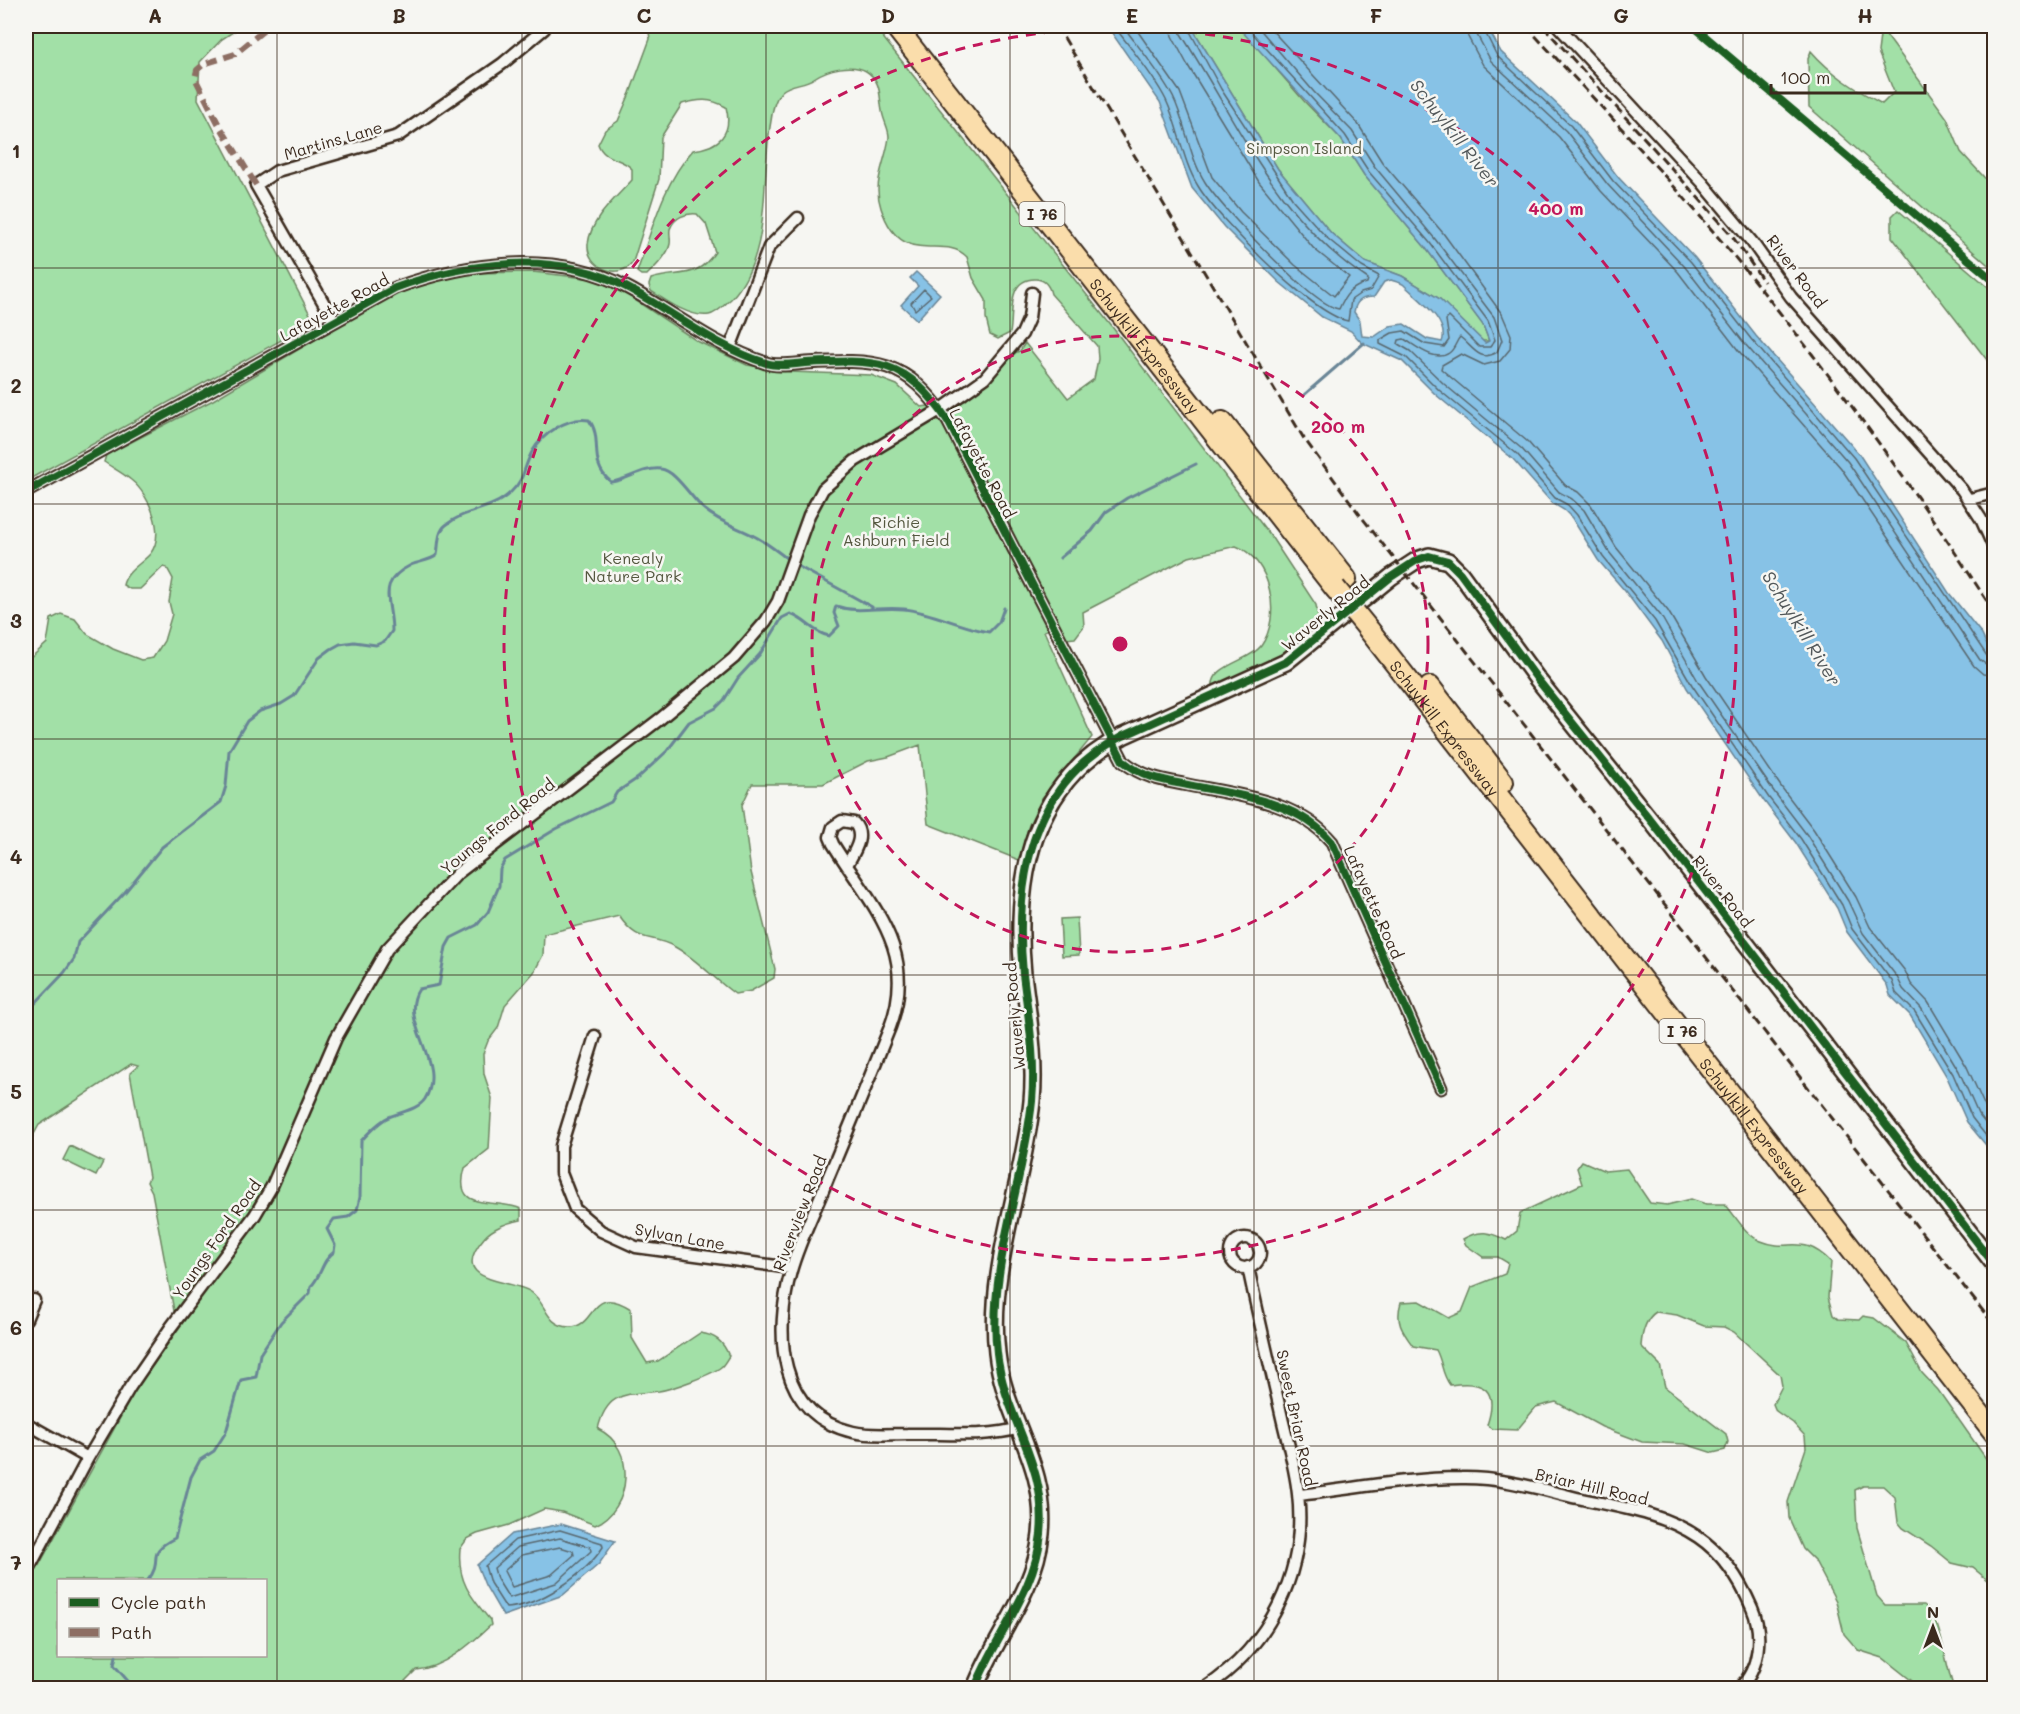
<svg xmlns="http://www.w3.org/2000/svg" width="2020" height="1714" font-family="Mali,sans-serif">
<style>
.green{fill:#a2e0a7;stroke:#6e8562;stroke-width:1.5;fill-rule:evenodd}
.water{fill:#87c2e6;stroke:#698596;stroke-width:1.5;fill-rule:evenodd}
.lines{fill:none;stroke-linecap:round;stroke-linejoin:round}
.shore{stroke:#59676e;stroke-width:1.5}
.stream{stroke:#698596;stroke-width:3}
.street-casing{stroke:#3b2a1e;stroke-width:15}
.secondary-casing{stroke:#3b2a1e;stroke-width:20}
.highway-casing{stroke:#3b2a1e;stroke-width:24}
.street{stroke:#f6f6f2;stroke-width:10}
.secondary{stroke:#f6f6f2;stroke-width:15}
.highway{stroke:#faddab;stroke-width:20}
.rail{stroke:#3b2a1e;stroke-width:3;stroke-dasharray:9 4.5;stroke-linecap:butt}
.highway-bridge-casing{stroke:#3b2a1e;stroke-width:24;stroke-linecap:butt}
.highway-bridge{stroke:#faddab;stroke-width:20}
.quiet{stroke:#8d6e63;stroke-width:6;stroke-dasharray:12 6;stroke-linecap:butt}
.cycleway-casing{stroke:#f6f6f2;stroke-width:11}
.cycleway{stroke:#1b5e20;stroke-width:8}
.grid{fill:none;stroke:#3b2a1e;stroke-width:1.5;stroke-opacity:0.55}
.ring{fill:none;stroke:#c2185b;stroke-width:3;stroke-dasharray:10 8}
.labels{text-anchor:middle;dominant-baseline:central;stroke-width:5;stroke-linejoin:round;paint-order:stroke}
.shield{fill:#f6f6f2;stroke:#73675e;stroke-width:1.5}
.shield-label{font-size:15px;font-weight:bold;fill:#3b2a1e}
.street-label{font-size:16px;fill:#3b2a1e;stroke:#f6f6f2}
.park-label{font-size:16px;fill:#555840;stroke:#f6f6f2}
.water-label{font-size:18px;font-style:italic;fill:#52585a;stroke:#f6f6f2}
.centre{fill:#c2185b;stroke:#f6f6f2;stroke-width:3}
.ring-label{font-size:18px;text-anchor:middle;font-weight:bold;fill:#c2185b;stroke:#f6f6f2;stroke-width:5;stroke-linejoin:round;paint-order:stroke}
.neatline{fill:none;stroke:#3b2a1e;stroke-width:2}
.grid-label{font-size:20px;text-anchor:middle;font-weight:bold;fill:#3b2a1e}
</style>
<rect width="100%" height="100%" fill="#f6f6f2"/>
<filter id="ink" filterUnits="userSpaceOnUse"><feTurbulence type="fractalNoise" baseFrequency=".0167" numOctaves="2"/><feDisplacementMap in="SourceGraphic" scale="12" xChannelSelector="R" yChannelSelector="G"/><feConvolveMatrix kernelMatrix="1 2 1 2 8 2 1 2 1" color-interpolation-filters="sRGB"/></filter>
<g filter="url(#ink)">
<path class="green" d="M26 26H242L222 39 200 62 198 99 314 322 26 481Z
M648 26H874L1113 328 1272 538 1316 605 1319 621C1303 649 1243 674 1213 689 1209 665 1249 662 1261 646 1282 617 1271 559 1236 546L1189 557 1083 612 1084 626 1075 638 1065 639 1056 626 1044 631 1092 737 1042 798 1029 825 1019 860 928 824 920 745 888 757 868 761 823 784H752L742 805 751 872 775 969 774 978 751 991 735 994C715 980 697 959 675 947 649 933 639 945 619 916L544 934 543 955 534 972 505 1005 498 1028 488 1041 483 1054 484 1074 492 1098 489 1149 465 1168C452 1214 494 1197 521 1209V1220C509 1222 492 1228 484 1238 445 1284 512 1279 531 1292 547 1303 545 1326 570 1327 597 1327 589 1283 631 1309L632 1338 647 1363 658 1361 700 1333C715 1335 723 1341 729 1356 727 1359 724 1365 721 1367 711 1375 672 1389 659 1391 628 1395 607 1390 598 1429 637 1447 632 1510 595 1525L562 1512 544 1509 509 1525 477 1534 467 1539 460 1549C457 1581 471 1597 490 1620L491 1625C471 1644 443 1668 416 1670L398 1688H26V1589L147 1369 153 1365 191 1311H174L152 1192 147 1182 149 1177 130 1073 138 1066 131 1064 39 1125 26 1149V662L47 643 51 619 61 614 75 619 87 634 113 649 141 660 153 658 164 641 172 614 169 602 173 579 167 568 163 567 140 589H130L123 585C126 571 141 564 150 554 166 534 150 495 131 480 123 473 113 468 104 462L106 455 213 400 379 302 419 285 469 273 533 272 594 279 626 294 697 341 747 365 791 372 871 375 897 385 921 407 965 401 1009 355 1020 351 1025 343 1068 398 1094 379 1098 359 1097 346 1051 294C1049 285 1044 279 1035 279 1006 279 1014 314 1010 333L998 339 990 335 986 319V300L973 278 967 257C943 232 902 271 881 208 872 182 886 162 889 137 889 128 883 120 882 111 879 96 882 81 866 71 852 63 827 69 814 78 804 85 791 83 782 91 775 98 772 112 771 121 760 178 774 253 731 299 725 304 717 314 709 315 691 318 666 301 651 291L649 285 651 279C678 270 696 281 715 252L706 224 697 214C686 213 674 217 670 229 669 234 671 239 670 244 668 255 655 267 647 275H641L637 272C652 230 663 183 693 150 719 147 733 134 726 107 710 98 699 99 682 104L661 137 659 179 633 262C620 281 586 268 588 244 591 218 616 198 632 180V169C622 157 604 161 598 144L605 130 618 121 630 93 650 39ZM58 1580H266V1656H58Z
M1191 26H1237L1245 33 1304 101 1341 139 1364 175 1425 247 1483 325 1489 341H1481L1440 299 1402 276 1365 262 1331 233 1278 169Z
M1881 28 1947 118 1961 152 1994 188V270L1809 107 1808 59 1811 51C1831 74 1855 89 1882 104L1894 92 1878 52Z
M1898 210 1994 292V369L1892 237V216Z
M1077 918 1079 955 1062 956 1060 919Z
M70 1146 103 1162 96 1176 63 1160Z
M1582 1161 1605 1171 1627 1169 1650 1203 1667 1205 1691 1199 1706 1204H1725C1735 1215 1746 1236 1761 1241 1790 1253 1802 1232 1831 1262L1828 1297 1833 1315 1838 1319 1859 1320 1863 1316 1874 1318 1906 1343 1922 1373 1938 1390 1994 1470V1585L1973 1568 1952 1563 1931 1546 1903 1528 1898 1522 1895 1497 1883 1486H1863L1855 1490 1857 1528 1877 1596 1885 1605H1924C1942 1617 1945 1667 1954 1688H1921L1883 1658 1858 1650 1844 1634 1836 1601 1815 1561 1803 1549 1789 1518 1788 1502 1806 1448 1805 1436 1793 1423 1776 1411 1773 1404 1782 1386 1780 1375 1734 1332 1724 1327 1704 1326 1677 1315 1656 1312C1645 1319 1642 1333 1641 1346L1660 1365 1665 1387 1726 1434 1728 1442 1725 1450 1713 1453 1685 1444 1642 1442 1602 1427 1556 1402 1536 1407 1517 1430 1493 1429 1487 1425C1499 1389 1484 1380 1450 1385 1441 1373 1443 1363 1436 1350L1413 1346C1402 1331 1395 1322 1401 1302L1419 1301 1449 1318 1462 1312 1472 1287 1505 1274 1508 1263 1498 1257H1483L1466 1245 1463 1239C1480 1229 1490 1232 1506 1240L1517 1231 1520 1213 1582 1184 1577 1168Z"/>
<path class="water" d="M1107 26H1191L1278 169 1331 233 1365 262 1402 276 1440 299 1485 343 1489 341 1483 325 1425 247 1364 175 1341 139 1237 26H1487L1501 52 1576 122 1618 177 1695 258 1756 336 1859 454 1949 593 1981 633 1994 660V1155L1967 1122 1947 1077 1910 1015 1890 995 1887 985 1847 932 1837 908 1796 843 1764 801 1687 688 1662 641 1625 591 1598 560 1572 518 1564 510 1552 503 1513 459 1435 394 1402 361 1362 343 1351 331 1322 317 1279 282 1224 227 1192 188 1160 102ZM1391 280C1395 282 1401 282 1404 285 1417 298 1450 321 1442 342L1427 339 1404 324 1390 326 1374 337 1362 336 1360 321 1354 312C1356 300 1363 297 1374 297L1384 282Z
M916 272 940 294 917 320 901 305 918 286 910 278Z
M561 1524 615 1541 599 1564 563 1595 503 1616 485 1585 477 1565 512 1534Z"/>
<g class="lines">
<path class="shore" d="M1114 26C1131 49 1153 74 1166 100 1179 127 1182 160 1198 186 1217 218 1313 315 1348 321L1351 300 1361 293 1371 290 1379 276 1362 267 1327 238 1293 200 1221 89 1187 26
M1123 26C1139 48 1160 72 1173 97 1186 123 1189 157 1205 182 1220 207 1314 306 1339 309 1345 295 1351 287 1367 283L1368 279C1277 220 1238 122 1181 34L1179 26
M1134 26 1180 92 1212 177 1241 212 1295 265 1334 296 1349 277 1314 249 1259 182 1187 64 1172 36 1170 26
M1246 26 1345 135 1369 172 1430 243 1488 321 1495 340 1490 347H1479L1449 317 1446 320 1449 340 1444 347 1425 344 1404 331 1392 333 1380 340V344L1406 357 1439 390 1517 454 1555 498 1568 505 1577 515 1603 557 1655 621 1692 685 1769 798 1801 839 1842 905 1852 929 1892 981 1896 993 1915 1012 1953 1074 1972 1118 1994 1146
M1257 26 1314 92 1352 131 1375 167 1435 239 1494 317 1502 340 1497 352C1479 363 1473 347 1460 337 1456 341 1455 349 1449 353 1435 363 1416 346 1404 339L1399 340 1398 344 1410 351 1444 384 1522 449 1559 492 1572 499 1584 510 1609 552 1661 616 1698 681 1775 793 1807 835 1848 901 1863 933 1897 977 1903 989 1921 1008 1959 1071 1978 1114 1994 1134
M1268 26 1358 124 1382 162 1443 233 1502 314 1511 335 1510 349 1500 361 1484 365 1461 354 1442 365 1441 369 1528 442 1565 485 1578 492 1591 505 1616 547 1668 611 1706 676 1782 788 1814 830 1856 897 1870 927 1905 971 1911 984 1928 1002 1967 1067 1986 1109 1994 1120
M1465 26 1468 37 1483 65 1559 137 1601 191 1678 272 1738 350 1841 468 1974 666 1983 674 1994 675
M1474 26 1476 33 1491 61 1566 131 1608 185 1685 267 1745 344 1848 462 1980 660 1987 665 1994 666
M1482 26 1497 56 1571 126 1613 181 1691 262 1751 339 1854 458 1987 656 1994 659
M924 289 931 296 915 310 911 303Z
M560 1530 602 1543 603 1547C585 1575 539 1606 506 1608L490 1583 485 1566 515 1540Z
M560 1538 590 1547 591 1551 556 1583 509 1598 497 1579 494 1568 518 1547Z
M560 1547 573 1551 574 1555 551 1575 512 1587 504 1571 522 1555Z"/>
<path class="stream" d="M1304 395 1364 343
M1060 558 1092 531 1106 512 1127 498 1196 464
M794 564 872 607
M26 1013 64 973 74 959 78 942 125 892 162 847 221 802 226 786 229 751 247 721 260 711 281 704 294 696 319 658 331 649 340 644 354 642 376 645 385 641 392 631C392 600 375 583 411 565 420 561 430 561 437 555 439 545 437 532 446 525 465 509 492 511 511 492 525 479 524 466 532 452 542 434 568 416 589 420 604 439 587 463 611 482 628 480 643 467 661 469 675 470 692 499 704 509 719 522 737 527 754 536 766 542 778 552 789 560
M148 1580C165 1559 143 1554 175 1538L191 1477 200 1460 214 1451 226 1432 241 1380 256 1377 260 1354 281 1322 310 1293 311 1286C321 1277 322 1260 334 1252L335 1245 327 1229 334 1219 348 1217 357 1210 360 1197 361 1141C368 1133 376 1125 385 1119 397 1112 417 1111 425 1099 448 1062 397 1022 419 989L439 985 446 947 451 938 477 925 488 912 499 886 500 869 505 860 556 829 611 802 617 792 638 778 667 751 689 722 716 708 724 700 738 678 760 654 782 618 790 614C806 619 813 633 829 636L839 626 834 613 836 606C858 614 880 606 904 609 932 612 960 627 989 632L999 622 1004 608
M116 1656 114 1665 134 1688"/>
<defs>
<path id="street" d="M1558 26 1702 182 1752 242 1791 297 1962 490 1981 519 1994 548
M334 321 256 185 277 171 398 136 502 64 544 29
M730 348 769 247 798 218
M26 492 395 288C466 262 556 250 626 287 672 311 715 347 766 363 777 367 794 364 806 363 875 359 906 358 948 421L1123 761C1141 776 1160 780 1183 784 1235 795 1296 799 1332 842L1441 1088
M1970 499 1994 493
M847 865C854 852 866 836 854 823L842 821 833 827 830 837 833 844C871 906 919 950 890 1027 870 1077 849 1128 828 1178 816 1209 800 1239 791 1271 774 1332 777 1415 853 1432 870 1436 889 1434 907 1434 944 1433 985 1438 1020 1428
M595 1036 561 1146V1173L575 1209 601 1231 636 1247 791 1268
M1230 1253a15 15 0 1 1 30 0a15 15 0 1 1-30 0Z
M26 1319 34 1300
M26 1423 88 1458
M1299 1495C1352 1489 1407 1478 1461 1478 1501 1477 1539 1489 1577 1498 1618 1507 1663 1513 1698 1537 1723 1554 1740 1580 1752 1608 1763 1633 1760 1670 1739 1688
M26 1574 88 1458 130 1387 171 1327 255 1215 272 1186 336 1038 387 949 458 873 660 719 734 658 766 621 778 601 809 515 823 489 855 461 940 410 985 378 1022 334 1029 318 1032 293
M1205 1688C1269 1646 1307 1572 1298 1494 1295 1465 1286 1437 1280 1409 1269 1362 1258 1315 1248 1267"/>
<path id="secondary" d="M975 1688C995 1636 1035 1592 1041 1534 1048 1464 1004 1418 997 1353 987 1270 1024 1182 1032 1101 1036 1057 1028 1016 1023 974 1014 879 1031 783 1123 736L1286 662 1391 577 1417 560 1429 556 1448 561 1460 573 1538 680 1652 822 1994 1264"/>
<g id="highway">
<path id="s1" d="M895 26 1335 588"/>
<path d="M1222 422 1346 579"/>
<path id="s2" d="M1369 630 1994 1432"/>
<path d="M1430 687 1503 782"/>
</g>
</defs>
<use href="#street" class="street-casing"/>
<use href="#secondary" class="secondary-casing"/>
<use href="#highway" class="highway-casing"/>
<use href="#street" class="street"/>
<use href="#secondary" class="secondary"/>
<use href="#highway" class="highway"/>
<path class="rail" d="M1057 26 1303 437 1360 515 1994 1325
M1526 26C1598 103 1671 180 1738 261 1830 373 1916 490 1994 612
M1543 26 1730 233 1764 282"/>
<defs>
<path id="highway-bridge" d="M1335 588 1369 630"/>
</defs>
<use href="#highway-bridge" class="highway-bridge-casing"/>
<use href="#highway-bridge" class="highway-bridge"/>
<path class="quiet" d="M256 185 218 123 195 78 197 70 204 64 235 54 269 26"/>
<defs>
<path id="cycleway" d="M1693 26 1994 281
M26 492 395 288C466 262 556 250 626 287 672 311 715 347 766 363 777 367 794 364 806 363 875 359 906 358 948 421L1123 761C1141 776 1160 780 1183 784 1235 795 1296 799 1332 842L1441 1088
M975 1688C995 1636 1035 1592 1041 1534 1048 1464 1004 1418 997 1353 987 1270 1024 1182 1032 1101 1036 1057 1028 1016 1023 974 1014 879 1031 783 1123 736L1286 662 1391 577 1417 560 1429 556 1448 561 1460 573 1538 680 1652 822 1994 1264"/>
</defs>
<use href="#cycleway" class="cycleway-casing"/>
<use href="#cycleway" class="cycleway"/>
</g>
</g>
<path class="grid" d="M277 26V1688M522 26V1688M766 26V1688M1010 26V1688M1254 26V1688M1498 26V1688M1743 26V1688M26 268H1994M26 504H1994M26 739H1994M26 975H1994M26 1210H1994M26 1446H1994"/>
<g class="ring">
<circle cx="1120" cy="644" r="308"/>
<circle cx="1120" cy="644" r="616"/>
</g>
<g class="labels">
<g class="shield">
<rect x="1019.5" y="202" width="45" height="24" rx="4.5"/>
<rect x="1659.5" y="1019" width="45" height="24" rx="4.5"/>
</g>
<g class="shield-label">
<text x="1042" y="214">I 76</text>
<text x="1682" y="1031">I 76</text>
</g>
<g class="street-label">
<text transform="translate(333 140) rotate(-16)">Martins Lane</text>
<text transform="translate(1797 271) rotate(53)">River Road</text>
<text transform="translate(334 307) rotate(-29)">Lafayette Road</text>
<text stroke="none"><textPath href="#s1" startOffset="406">Schuylkill Expressway</textPath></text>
<text transform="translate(983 463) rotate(62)">Lafayette Road</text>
<text transform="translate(1325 613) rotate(-39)">Waverly Road</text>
<text stroke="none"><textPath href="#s2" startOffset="124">Schuylkill Expressway</textPath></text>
<text transform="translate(497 826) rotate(-39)">Youngs Ford Road</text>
<text transform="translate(1723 891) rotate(52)">River Road</text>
<text transform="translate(1374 902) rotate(66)">Lafayette Road</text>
<text transform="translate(1014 1016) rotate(-95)">Waverly Road</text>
<text stroke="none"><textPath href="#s2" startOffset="628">Schuylkill Expressway</textPath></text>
<text transform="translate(799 1213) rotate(-69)">Riverview Road</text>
<text transform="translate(680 1236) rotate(10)">Sylvan Lane</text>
<text transform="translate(216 1239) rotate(-55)">Youngs Ford Road</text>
<text transform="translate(1297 1418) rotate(78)">Sweet Briar Road</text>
<text transform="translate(1592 1486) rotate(13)">Briar Hill Road</text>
</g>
<g class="park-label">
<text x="1304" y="147">Simpson Island</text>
<text x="896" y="521">Richie<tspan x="896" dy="18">Ashburn Field</tspan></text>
<text x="633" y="557">Kenealy<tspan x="633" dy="18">Nature Park</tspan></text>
</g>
<g class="water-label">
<text transform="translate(1455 133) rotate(52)">Schuylkill River</text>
<text transform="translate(1802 628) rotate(58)">Schuylkill River</text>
</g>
</g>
<circle cx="1120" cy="644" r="9" class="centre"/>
<g class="ring-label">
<text x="1556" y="215">400 m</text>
<text x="1338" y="433">200 m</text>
</g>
<rect width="2020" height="1714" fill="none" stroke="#f6f6f2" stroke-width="66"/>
<rect x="57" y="1579" width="210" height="78" fill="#f6f6f2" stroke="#aba49d" stroke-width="1.5"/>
<rect x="69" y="1598" width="30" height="9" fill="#1b5e20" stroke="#aba49d" stroke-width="1.5"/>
<text x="111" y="1609" font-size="18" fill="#3b2a1e">Cycle path</text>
<rect x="69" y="1628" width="30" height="9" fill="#8d6e63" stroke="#aba49d" stroke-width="1.5"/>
<text x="111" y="1639" font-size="18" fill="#3b2a1e">Path</text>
<g transform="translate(1933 1627)" stroke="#f6f6f2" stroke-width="4.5" paint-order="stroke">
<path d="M0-4.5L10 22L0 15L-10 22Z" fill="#3b2a1e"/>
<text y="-9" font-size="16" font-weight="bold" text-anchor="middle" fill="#3b2a1e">N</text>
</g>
<path d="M1771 84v9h154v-9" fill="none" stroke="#3b2a1e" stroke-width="3"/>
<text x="1780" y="84" font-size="18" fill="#3b2a1e" stroke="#f6f6f2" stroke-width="4.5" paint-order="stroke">100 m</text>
<rect x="33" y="33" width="1954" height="1648" class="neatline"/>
<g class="grid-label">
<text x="155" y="23">A</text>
<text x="399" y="23">B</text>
<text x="644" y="23">C</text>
<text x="888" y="23">D</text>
<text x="1132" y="23">E</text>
<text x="1376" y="23">F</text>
<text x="1621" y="23">G</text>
<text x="1865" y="23">H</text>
<text x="16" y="158">1</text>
<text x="16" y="393">2</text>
<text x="16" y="628">3</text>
<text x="16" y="864">4</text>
<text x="16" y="1099">5</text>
<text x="16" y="1335">6</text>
<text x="16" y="1570">7</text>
</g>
</svg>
